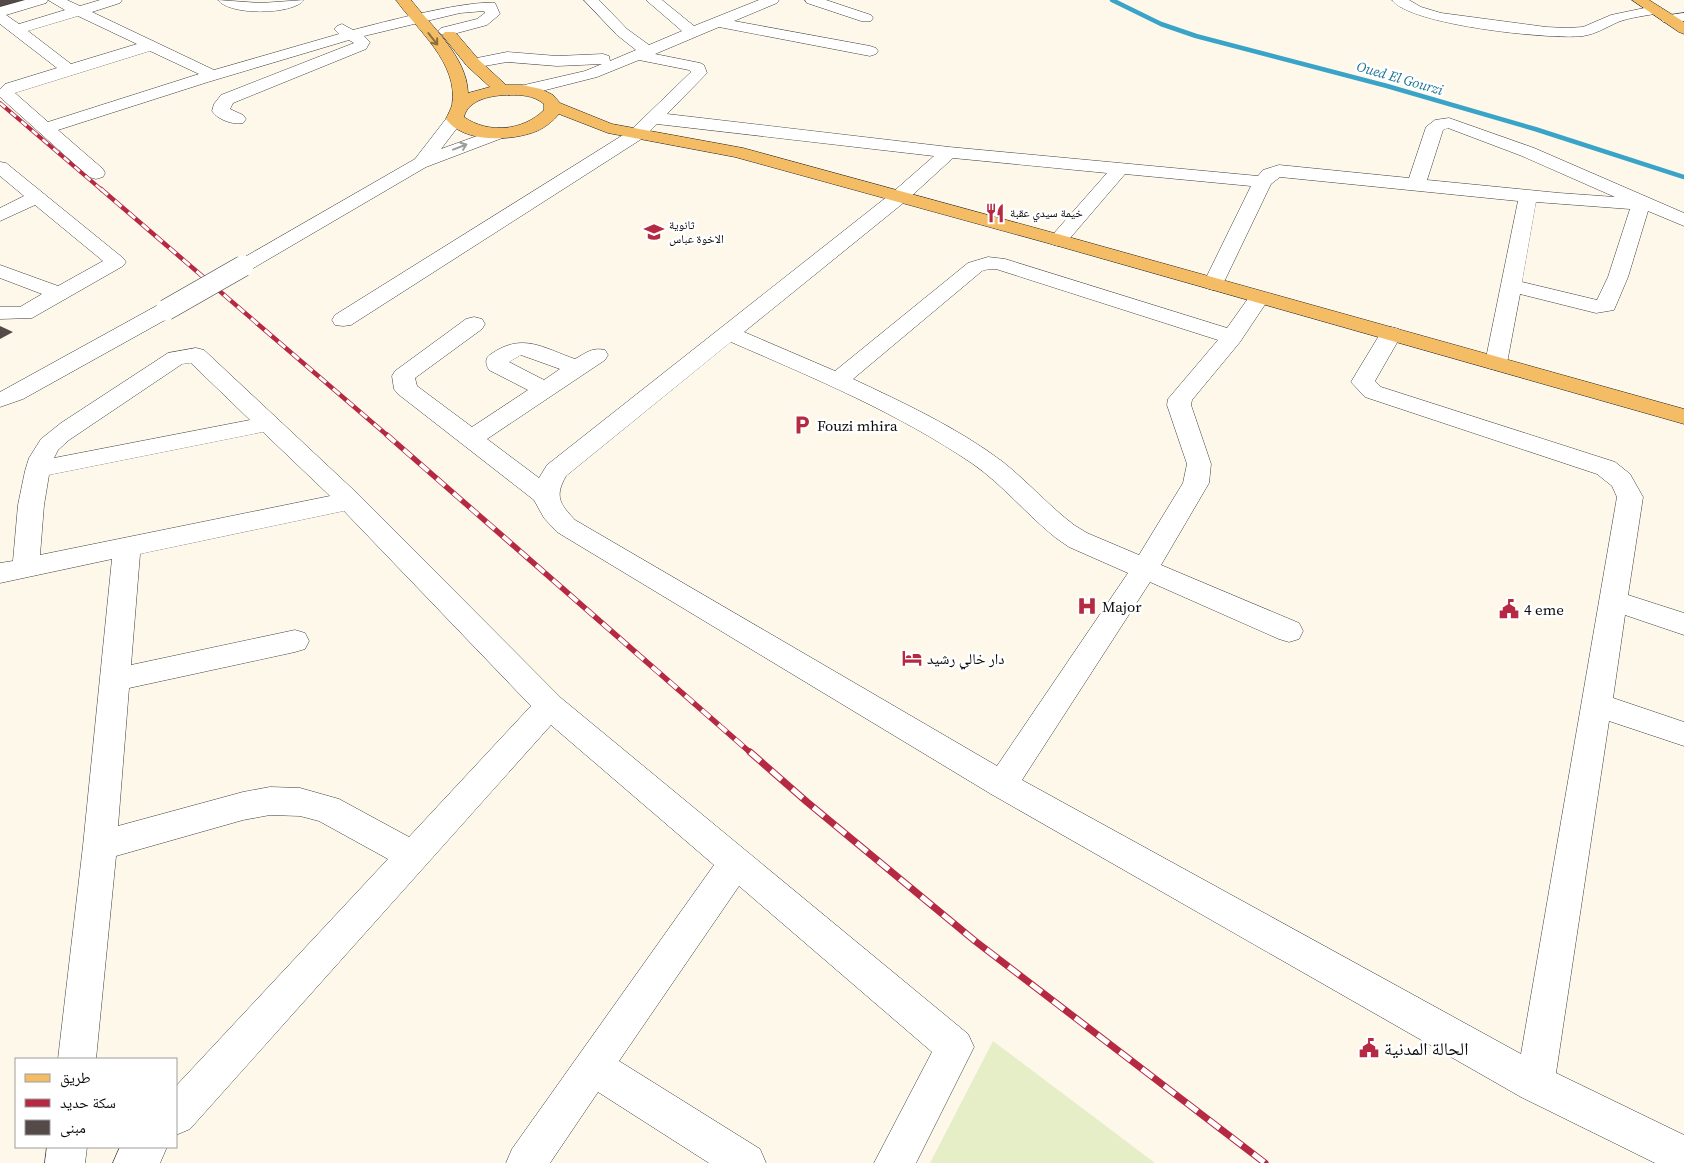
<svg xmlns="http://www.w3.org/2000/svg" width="1684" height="1163" font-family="'Source Serif 4','Noto Naskh Arabic',serif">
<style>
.pitch{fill:#e6eec7}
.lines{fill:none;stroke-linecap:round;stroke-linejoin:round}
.stream{stroke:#3aa4c8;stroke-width:4.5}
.building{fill:#544b48}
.minor-casing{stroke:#3e3e3e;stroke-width:1}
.major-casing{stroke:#1c1c1c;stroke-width:1}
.minor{fill:#fff;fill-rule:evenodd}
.major{fill:#f4bd65;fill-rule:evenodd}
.rail-far3-casing{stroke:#b62943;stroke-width:4}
.rail-far2-casing{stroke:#b62943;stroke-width:4.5}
.rail-far1-casing{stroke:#b62943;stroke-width:5.5}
.rail-casing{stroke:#b62943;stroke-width:7}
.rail-far3{stroke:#fff;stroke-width:2.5;stroke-dasharray:7;stroke-linecap:butt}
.rail-far2{stroke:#fff;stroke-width:3;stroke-dasharray:9;stroke-linecap:butt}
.rail-far1{stroke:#fff;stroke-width:4;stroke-dasharray:11;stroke-linecap:butt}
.rail{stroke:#fff;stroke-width:5;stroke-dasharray:14;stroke-linecap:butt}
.minor-bridge-casing{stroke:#3e3e3e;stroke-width:22;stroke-linecap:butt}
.minor-bridge{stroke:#fff;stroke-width:21}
.oneway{stroke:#8b6d3c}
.oneway2{stroke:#9d9d9d}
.labels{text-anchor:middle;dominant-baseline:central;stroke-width:5;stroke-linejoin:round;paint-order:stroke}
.far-poi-label{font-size:12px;fill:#0b0b0b;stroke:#fff;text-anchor:start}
.far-water-label{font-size:14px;font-style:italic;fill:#1a7398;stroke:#fff}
.poi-label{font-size:15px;fill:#0b0b0b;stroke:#fff;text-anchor:start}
.near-poi-label{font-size:18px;fill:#0b0b0b;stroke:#fff;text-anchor:start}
</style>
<rect width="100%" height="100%" fill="#fef8ea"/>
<path class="pitch" d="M993 1041 1155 1163H930Z"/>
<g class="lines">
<path class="stream" d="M1112 0 1161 24 1196 36 1387 86 1535 129 1684 177"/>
</g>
<path class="building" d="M0 0H25L28 2 0 11Z
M0 326 13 332 0 339Z"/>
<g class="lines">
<defs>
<path id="minor" d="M25 0H67L80 6 100 0H122L120 3 92 12 214 70 339 34 334 29 337 26 342 24 353 30C384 22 467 0 495 3L500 14 487 25 446 36 441 34 438 31 441 28 477 19 485 13 484 11 460 13 364 36 370 42 366 49 233 103 230 109 243 115 246 119 243 123C233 125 218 120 212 111L214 104 221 95 354 43 349 40 208 82 58 130 103 169 105 173 103 177 96 179 89 177 0 97V89L5 84 57 68 0 24V7ZM48 0 65 10 19 24 6 15 46 3ZM78 16 137 44 71 64 28 31ZM150 51 199 74 48 122 15 93Z
M218 0 261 3 304 0C293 15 229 16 218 0Z
M584 0H599L627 29 649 45 682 31 646 0H662L694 26 759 0H779L777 3 734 21 870 46 876 48 878 51 876 54 870 56 719 27 655 54 700 63 704 65 707 73 667 114 949 147 1258 176 1263 170 1279 165 1409 178 1426 127 1435 120 1449 118 1534 148 1684 213V226L1648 211 1628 277 1614 310 1596 313 1520 294 1507 363 1504 368 1496 370 1488 368 1485 363 1518 201 1280 177 1271 184 1223 284 1220 288 1213 290 1206 288 1203 284 1251 186 1125 174 1065 244 1058 246 1051 244 1048 240 1107 173 953 158 907 200 744 332 835 371 968 263 988 257 1005 259 1227 328 1252 293 1259 291 1266 293 1270 297 1240 342 1192 400 1191 405 1211 464 1209 483 1161 565 1299 623 1303 631 1299 639 1289 642 1279 639 1150 582 1022 780 1521 1054 1617 497 1612 486 1597 474 1365 397 1351 382 1383 329 1391 327 1399 329 1402 334 1375 381 1381 387 1615 462 1630 474 1643 497 1628 595 1684 613V635L1625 615 1613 698 1684 722V746L1609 721 1556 1073 1684 1135V1163H1655L1521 1097 991 794 557 532 544 518 534 500 398 394 394 389 392 376 395 371 466 319 474 317 482 319 485 324 482 329 415 378 417 386 472 427 528 390 489 370C485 363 485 358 491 354 523 332 543 348 575 359 586 353 592 347 605 350L608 355 605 360 487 439 539 478 547 465 893 192 934 156 657 124 643 138 351 325 343 326 335 325 332 320 335 315 631 130 691 72 689 70 639 60 597 77 526 95 520 94 518 90 520 86 585 71 602 64 557 66 507 62 473 68 467 66 465 63 467 60 507 52 557 56 603 54 609 56 610 61 636 50 617 35ZM1448 128 1522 156 1615 197 1559 193 1427 180 1443 130ZM1536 202 1630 209 1608 277 1597 300 1522 282ZM989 269H996L1218 340 1168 399 1167 405 1187 464 1183 483 1139 555 1087 533 1074 525C1049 506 1028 482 1003 462 958 428 904 403 853 379L982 271ZM731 342C814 378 898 413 973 464 1003 485 1027 515 1056 538L1069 547 1128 573 997 766 575 520C560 504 554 497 566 476ZM521 355 560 369 544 380 509 362Z
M805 0H826L871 15 873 18 871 21H861L807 3Z
M1392 0H1409L1421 7 1441 13 1546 27 1567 28 1583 27 1611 15 1654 6 1659 7 1661 10 1659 13C1646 16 1631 17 1618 22 1607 27 1596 34 1583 36 1551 40 1409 25 1392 0Z
M1684 13V21L1663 22 1661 19 1663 16Z
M455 114 461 115 464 119 441 149 499 128 505 129 508 133 505 137 426 167 250 270 243 272 236 270 233 266 236 262 415 159 449 115Z
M0 162 6 163 123 258 126 262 123 266 32 318 0 319V307H20L42 294 0 278V265L58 286 103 261 35 205 0 221V208L24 196 0 176Z
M166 304 174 305 177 310 174 315 23 399 0 407V392L158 305Z
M196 348 204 350 359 495 561 698 968 1034 974 1047 916 1163H874L932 1052 739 886 619 1061 760 1149 766 1163H709L598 1092 550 1163H506L512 1149 714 865 551 725 190 1129 176 1135V1086L388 859 319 821 300 816 270 815 243 820 116 856 96 1059H58L83 846 112 559 0 583V563L13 561 18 505 25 471 29 458 41 439 61 423 168 353ZM191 363 250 420 54 458 58 450 69 440 182 364ZM263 432 330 496 40 555 44 505 49 475ZM344 511 531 706 409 837 339 799 300 788 270 787 243 792 118 826 129 688 295 652 305 649 309 641 305 633 295 630 131 665 140 554Z
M47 1147H87L85 1163H45Z
M120 1147H167L160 1163H113Z"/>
<path id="major" d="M396 0H411C432 27 467 57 468 93L490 87 467 66 442 35 445 32H455L479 60 506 85H522L541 89 553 95 560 103 612 124 743 148 1065 236 1684 409V424L1051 244 735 157 608 133 559 114C553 121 546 127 537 131 513 141 464 144 446 119 448 114 451 109 452 105 459 63 417 30 396 0ZM509 95C522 95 533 95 544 104V110C523 131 488 134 464 117 468 99 493 95 509 95Z
M1632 0H1649L1684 22V34L1679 32Z"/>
</defs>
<use href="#minor" class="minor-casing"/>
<use href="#major" class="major-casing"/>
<use href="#minor" class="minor"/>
<use href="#major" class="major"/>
<defs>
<path id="rail-far3" d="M0 103 103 191"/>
<path id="rail-far2" d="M101 189 388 436"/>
<path id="rail-far1" d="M387 435 752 754"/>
<path id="rail" d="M750 752 807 802 975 941 1265 1163"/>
</defs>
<use href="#rail-far3" class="rail-far3-casing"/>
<use href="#rail-far2" class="rail-far2-casing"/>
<use href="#rail-far1" class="rail-far1-casing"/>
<use href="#rail" class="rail-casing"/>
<use href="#rail-far3" class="rail-far3"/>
<use href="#rail-far2" class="rail-far2"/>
<use href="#rail-far1" class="rail-far1"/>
<use href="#rail" class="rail"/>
<defs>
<path id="minor-bridge" d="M166 310 243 266"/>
</defs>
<use href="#minor-bridge" class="minor-bridge-casing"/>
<use href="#minor-bridge" class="minor-bridge"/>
</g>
<defs><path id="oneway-shaft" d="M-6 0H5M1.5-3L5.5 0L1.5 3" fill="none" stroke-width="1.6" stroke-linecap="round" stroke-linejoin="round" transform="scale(1.25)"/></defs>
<use class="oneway" href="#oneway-shaft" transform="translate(433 39) rotate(52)"/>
<use class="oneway2" href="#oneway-shaft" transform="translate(460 147) rotate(-21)"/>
<defs>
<symbol id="restaurant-bare" viewBox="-9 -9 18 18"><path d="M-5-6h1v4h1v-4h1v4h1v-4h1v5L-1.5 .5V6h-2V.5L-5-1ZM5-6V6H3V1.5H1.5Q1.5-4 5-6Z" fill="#b62943" stroke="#fff" stroke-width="2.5" paint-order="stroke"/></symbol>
<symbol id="school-bare" viewBox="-9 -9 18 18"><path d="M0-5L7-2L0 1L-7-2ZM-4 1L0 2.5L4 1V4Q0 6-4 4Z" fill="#b62943" stroke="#fff" stroke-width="2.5" paint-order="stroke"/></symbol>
<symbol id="parking-bare" viewBox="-9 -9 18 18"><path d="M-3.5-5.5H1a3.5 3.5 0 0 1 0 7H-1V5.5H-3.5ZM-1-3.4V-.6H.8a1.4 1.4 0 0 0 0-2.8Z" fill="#b62943" stroke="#fff" stroke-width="2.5" paint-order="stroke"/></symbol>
<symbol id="hospital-bare" viewBox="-9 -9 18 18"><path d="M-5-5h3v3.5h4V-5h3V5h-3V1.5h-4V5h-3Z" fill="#b62943" stroke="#fff" stroke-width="2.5" paint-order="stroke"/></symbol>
<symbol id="civic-bare" viewBox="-9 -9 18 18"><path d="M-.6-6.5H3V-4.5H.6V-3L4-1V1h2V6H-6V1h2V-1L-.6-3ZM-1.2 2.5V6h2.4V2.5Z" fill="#b62943" stroke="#fff" stroke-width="2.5" paint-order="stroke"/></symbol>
<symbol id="hotel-bare" viewBox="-9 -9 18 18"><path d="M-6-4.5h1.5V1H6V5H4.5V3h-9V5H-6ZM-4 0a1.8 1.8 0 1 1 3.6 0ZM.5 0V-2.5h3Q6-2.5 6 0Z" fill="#b62943" stroke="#fff" stroke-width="2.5" paint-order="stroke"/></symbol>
</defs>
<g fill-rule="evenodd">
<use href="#restaurant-bare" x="981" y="199" width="28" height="28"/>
<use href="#school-bare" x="640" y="218" width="28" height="28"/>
<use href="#parking-bare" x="788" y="411" width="28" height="28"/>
<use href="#hospital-bare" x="1073" y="592" width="28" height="28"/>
<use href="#civic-bare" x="1495" y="595" width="28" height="28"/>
<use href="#hotel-bare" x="898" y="644" width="28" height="28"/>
<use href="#civic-bare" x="1355" y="1034" width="28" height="28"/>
</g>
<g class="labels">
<g class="far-poi-label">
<text x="1010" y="213">خيمة سيدي عقبة</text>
<text x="669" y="225">ثانوية<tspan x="669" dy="14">الاخوة عباس</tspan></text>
</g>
<g class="far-water-label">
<text transform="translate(1400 78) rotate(16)">Oued El Gourzi</text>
</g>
<g class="poi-label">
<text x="817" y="425">Fouzi mhira</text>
<text x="1102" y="606">Major</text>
<text x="1524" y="609">4 eme</text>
<text x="927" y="658">دار خالي رشيد</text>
</g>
<g class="near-poi-label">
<text x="1384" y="1048">الحالة المدنية</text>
</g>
</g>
<rect x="15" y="1058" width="162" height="90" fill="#ffffff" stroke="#9d9d9d"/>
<rect x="25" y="1074" width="25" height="8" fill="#f4bd65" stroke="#9d9d9d"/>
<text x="60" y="1083" font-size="15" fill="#0b0b0b">طريق</text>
<rect x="25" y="1099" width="25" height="8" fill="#b62943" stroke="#9d9d9d"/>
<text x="60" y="1108" font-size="15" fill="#0b0b0b">سكة حديد</text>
<rect x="25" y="1120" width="25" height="15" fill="#544b48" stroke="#9d9d9d"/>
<text x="60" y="1133" font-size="15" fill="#0b0b0b">مبنى</text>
</svg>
